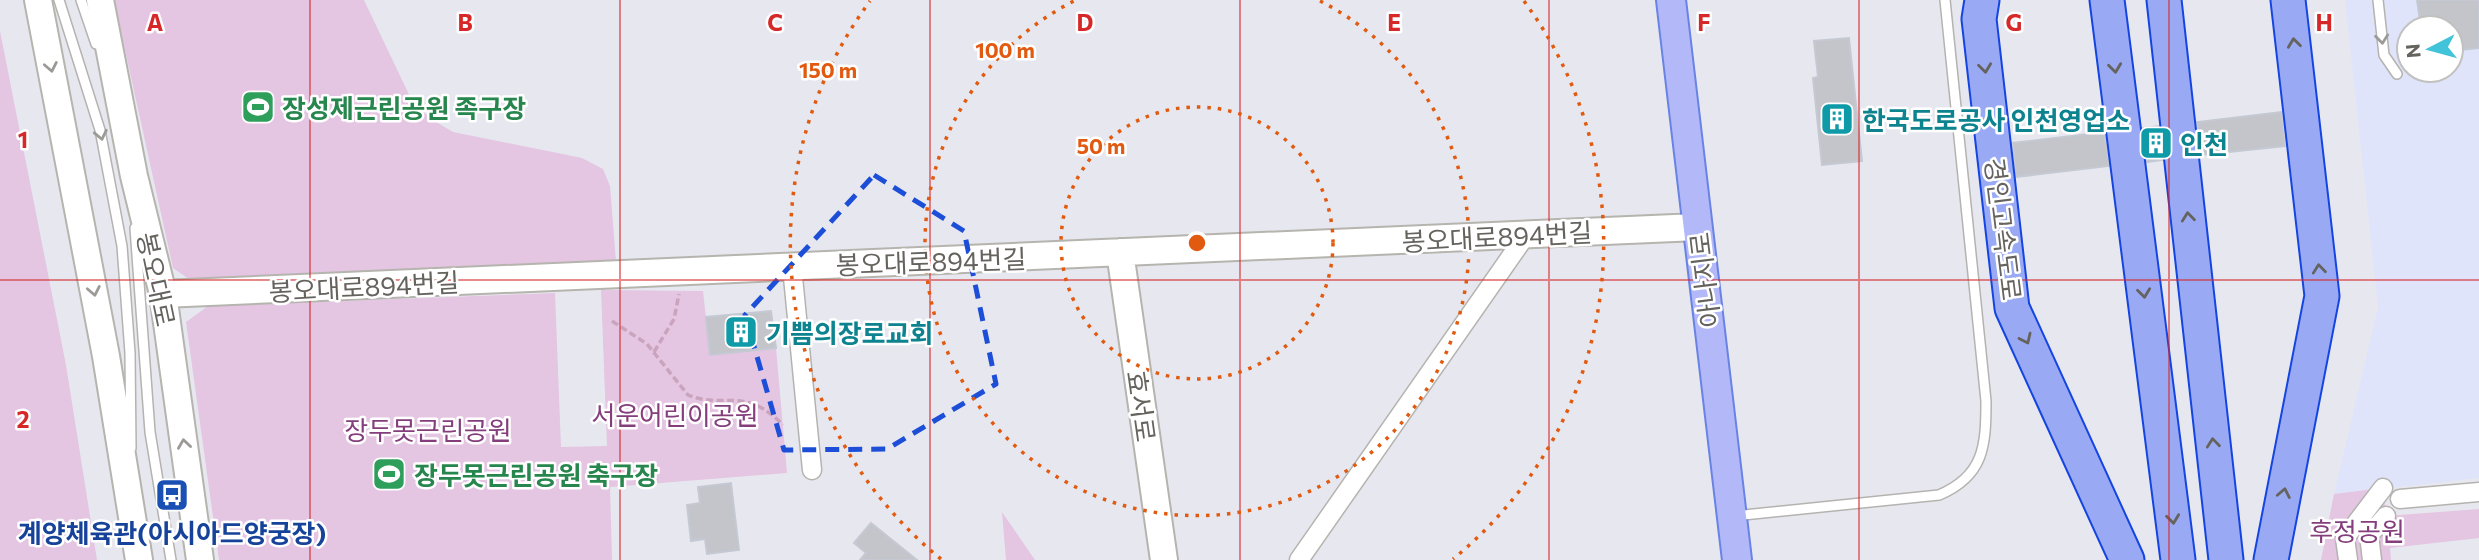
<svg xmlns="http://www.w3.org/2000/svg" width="2479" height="560" font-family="Commissioner,'Noto Sans KR',sans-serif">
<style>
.commercial{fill:#dfe4fb;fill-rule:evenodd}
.green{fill:#e4c5e2}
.building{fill:#c3c5ca;stroke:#c5c9d3;stroke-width:2}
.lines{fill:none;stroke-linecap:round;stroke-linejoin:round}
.lane-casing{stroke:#b5b3af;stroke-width:12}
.street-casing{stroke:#b5b3af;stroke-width:21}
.secondary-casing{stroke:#b6b4ae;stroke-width:30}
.primary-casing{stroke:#6983e5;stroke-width:32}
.highway-casing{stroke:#1545e1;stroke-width:37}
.path{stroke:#caa3bc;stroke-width:3.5;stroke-dasharray:7 3.5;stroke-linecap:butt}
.lane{stroke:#fff;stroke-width:9}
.street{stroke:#fff;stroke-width:18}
.secondary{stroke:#fff;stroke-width:26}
.primary{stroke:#b2b8f8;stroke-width:28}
.highway{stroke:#99a9f4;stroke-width:33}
.oneway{stroke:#9b9a96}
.oneway2{stroke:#65635e}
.marked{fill:none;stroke:#1d4ed8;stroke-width:5;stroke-dasharray:14 9;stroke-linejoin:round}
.grid{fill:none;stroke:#d62828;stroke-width:2;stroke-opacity:0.55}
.ring{fill:none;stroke:#e15a10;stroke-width:3.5;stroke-dasharray:3.5 7}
.labels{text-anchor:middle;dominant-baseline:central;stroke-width:5;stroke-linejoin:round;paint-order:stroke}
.leisure-label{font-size:26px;font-weight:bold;fill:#27864d;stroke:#fff;text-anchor:start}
.culture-label{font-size:26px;font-weight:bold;fill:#0d838f;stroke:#fff;text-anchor:start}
.street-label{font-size:26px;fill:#65635e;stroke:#fff}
.park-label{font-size:26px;fill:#843e7c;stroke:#fff}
.transit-label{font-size:26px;font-weight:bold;fill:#164399;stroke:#fff}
.grid-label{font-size:23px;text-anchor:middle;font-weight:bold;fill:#d62828;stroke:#fff;stroke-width:5;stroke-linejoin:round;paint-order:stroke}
.centre{fill:#e15a10;stroke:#fff;stroke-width:3.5}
.ring-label{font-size:21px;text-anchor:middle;font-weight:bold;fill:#e15a10;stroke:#fff;stroke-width:5;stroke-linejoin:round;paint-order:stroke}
</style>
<rect width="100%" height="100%" fill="#e7e8ef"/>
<path class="commercial" d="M2345 0H2479V478L2334 494 2378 307ZM2409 28H2451V70H2409Z"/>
<path class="green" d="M114 0H364L413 103 431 119 453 132 582 158 603 169 610 186 616 262 193 282 173 268Z
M0 31 66 365 97 560H0Z
M601 290 703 291 710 355 776 348 787 473 610 487 612 560H219L186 322 208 306 555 293 561 447 607 446Z
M2383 488 2386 516 2479 509V538L2390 548 2391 560H2321L2334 494Z
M1002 512 1035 560H1006Z"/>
<path class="building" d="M2417 0H2479V48L2451 51V28H2421Z
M1849 38 1862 161 1822 165 1813 78 1818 77 1814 41Z
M2281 112 2285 146 2201 155 2197 122Z
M2159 126 2162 160 2147 162 2143 128Z
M2104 132 2109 166 2016 177 2013 143Z
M771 311 776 348 710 355 706 317Z
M731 483 739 550 707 554 705 539 691 541 687 505 700 503 698 487Z
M871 523 917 560H860L866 553 854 543Z"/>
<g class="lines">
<defs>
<path id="lane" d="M59 0 100 130 122 246 130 353 131 448
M81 0 96 44
M2378 0 2384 55 2397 74
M135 228 150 432 171 560
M1734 516 1939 495C1984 476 1986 446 1986 401L1945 0"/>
<path id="street" d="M792 267 812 470
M2400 499 2479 492
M1299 560 1526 235
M2348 560 2345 538 2383 488
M2372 560 2369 535 2386 516"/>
<path id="secondary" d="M38 0 106 356 139 560
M100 0 134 176 163 294 200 560
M1120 252 1164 560
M163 294 1698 227"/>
<path id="primary" d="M1671 0 1737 560"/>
<path id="highway" d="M1982 0 1979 19 2012 308 2127 560
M2107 0 2178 560
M2164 0 2226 560
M2271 560 2322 296 2288 0"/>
</defs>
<use href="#lane" class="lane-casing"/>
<use href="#street" class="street-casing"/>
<use href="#secondary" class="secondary-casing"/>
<use href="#primary" class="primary-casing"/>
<use href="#highway" class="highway-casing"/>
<path class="path" d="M612 321 647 344 688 395C725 410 744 385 783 425
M654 352 674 319 679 294"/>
<use href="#lane" class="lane"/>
<use href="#street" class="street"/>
<use href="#secondary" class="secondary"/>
<use href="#primary" class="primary"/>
<use href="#highway" class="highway"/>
</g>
<defs><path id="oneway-chevron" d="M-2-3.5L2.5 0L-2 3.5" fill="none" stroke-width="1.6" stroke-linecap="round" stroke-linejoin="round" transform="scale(1.75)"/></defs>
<g class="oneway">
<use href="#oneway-chevron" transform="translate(2382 39) rotate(84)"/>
<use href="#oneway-chevron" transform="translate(51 67) rotate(79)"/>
<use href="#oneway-chevron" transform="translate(101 135) rotate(78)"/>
<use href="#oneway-chevron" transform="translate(94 291) rotate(79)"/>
<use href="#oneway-chevron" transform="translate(184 444) rotate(-98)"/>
</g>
<g class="oneway2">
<use href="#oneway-chevron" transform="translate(2294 43) rotate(-97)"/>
<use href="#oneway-chevron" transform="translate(1985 68) rotate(83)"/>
<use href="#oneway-chevron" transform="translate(2115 68) rotate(83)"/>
<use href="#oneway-chevron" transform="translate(2188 217) rotate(-96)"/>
<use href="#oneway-chevron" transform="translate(2319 269) rotate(-96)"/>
<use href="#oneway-chevron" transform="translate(2144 293) rotate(83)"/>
<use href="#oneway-chevron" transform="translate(2026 339) rotate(65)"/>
<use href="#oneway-chevron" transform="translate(2213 443) rotate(-96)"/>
<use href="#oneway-chevron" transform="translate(2284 493) rotate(-79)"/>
<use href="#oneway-chevron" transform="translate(2173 519) rotate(83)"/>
</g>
<path class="marked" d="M874 175 964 231 996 384 887 449 784 450 745 315Z"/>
<path class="grid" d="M310 0V560M620 0V560M930 0V560M1240 0V560M1549 0V560M1859 0V560M2169 0V560M0 280H2479"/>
<g class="ring">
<circle cx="1197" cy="243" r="136"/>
<path d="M1320 1A272 272 0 1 1 1074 1"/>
<path d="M941 559A407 407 0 0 1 870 1M1524 1A407 407 0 0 1 1453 559"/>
</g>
<defs>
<symbol id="stadium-square" viewBox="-11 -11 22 22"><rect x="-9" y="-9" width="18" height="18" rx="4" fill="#2e9e5b" stroke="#fff"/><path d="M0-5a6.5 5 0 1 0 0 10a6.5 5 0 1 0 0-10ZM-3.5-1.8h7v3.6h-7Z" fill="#fff"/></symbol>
<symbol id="building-square" viewBox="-11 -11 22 22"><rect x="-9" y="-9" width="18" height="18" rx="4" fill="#0f9aa8" stroke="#fff"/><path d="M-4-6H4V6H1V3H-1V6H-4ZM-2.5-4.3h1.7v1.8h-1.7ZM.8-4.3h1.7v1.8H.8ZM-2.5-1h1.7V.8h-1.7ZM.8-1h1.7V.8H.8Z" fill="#fff"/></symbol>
<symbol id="bus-square" viewBox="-11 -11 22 22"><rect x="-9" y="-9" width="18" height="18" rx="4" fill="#1a4fb4" stroke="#fff"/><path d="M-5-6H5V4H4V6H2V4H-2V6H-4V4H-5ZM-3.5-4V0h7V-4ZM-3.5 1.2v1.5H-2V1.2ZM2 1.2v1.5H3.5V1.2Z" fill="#fff"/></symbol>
</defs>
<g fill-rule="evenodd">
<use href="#stadium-square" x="239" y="88" width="38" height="38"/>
<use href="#building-square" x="1818" y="100" width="38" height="38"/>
<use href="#building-square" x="2137" y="124" width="38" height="38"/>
<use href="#building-square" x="722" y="313" width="38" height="38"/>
<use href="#stadium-square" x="370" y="455" width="38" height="38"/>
<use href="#bus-square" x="153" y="476" width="38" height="38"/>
</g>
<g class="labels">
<g class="leisure-label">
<text x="282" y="107">장성제근린공원 족구장</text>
<text x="414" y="474">장두못근린공원 축구장</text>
</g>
<g class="culture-label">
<text x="1862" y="119">한국도로공사 인천영업소</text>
<text x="2180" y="143">인천</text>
<text x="766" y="332">기쁨의장로교회</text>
</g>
<g class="street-label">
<text transform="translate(2004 229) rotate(83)">경인고속도로</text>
<text transform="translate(1497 236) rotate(-3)">봉오대로894번길</text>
<text transform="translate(931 261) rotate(-2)">봉오대로894번길</text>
<text transform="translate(157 279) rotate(78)">봉오대로</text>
<text transform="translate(1704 280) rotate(-97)">아나지로</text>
<text transform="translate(364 286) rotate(-3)">봉오대로894번길</text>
<text transform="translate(1142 406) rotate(82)">효서로</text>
</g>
<g class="park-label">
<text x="675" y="414">서운어린이공원</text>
<text x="428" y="429">장두못근린공원</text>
<text x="2357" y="530">후정공원</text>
</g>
<g class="transit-label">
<text x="172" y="532">계양체육관(아시아드양궁장)</text>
</g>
</g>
<g class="grid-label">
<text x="155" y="31">A</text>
<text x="465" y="31">B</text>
<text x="775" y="31">C</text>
<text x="1085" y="31">D</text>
<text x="1394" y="31">E</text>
<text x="1704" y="31">F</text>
<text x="2014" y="31">G</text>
<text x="2324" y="31">H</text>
<text x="23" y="148">1</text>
<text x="23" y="428">2</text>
</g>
<circle cx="1197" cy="243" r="10" class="centre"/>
<g class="ring-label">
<text x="1005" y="58">100 m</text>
<text x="828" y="78">150 m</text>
<text x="1101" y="154">50 m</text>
</g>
<g transform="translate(2430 49) rotate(264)"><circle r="33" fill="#ffffff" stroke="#c1c1bf" stroke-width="2"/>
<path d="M0-5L12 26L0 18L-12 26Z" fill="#41c3da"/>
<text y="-10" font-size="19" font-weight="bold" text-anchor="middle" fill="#65635e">N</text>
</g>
</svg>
